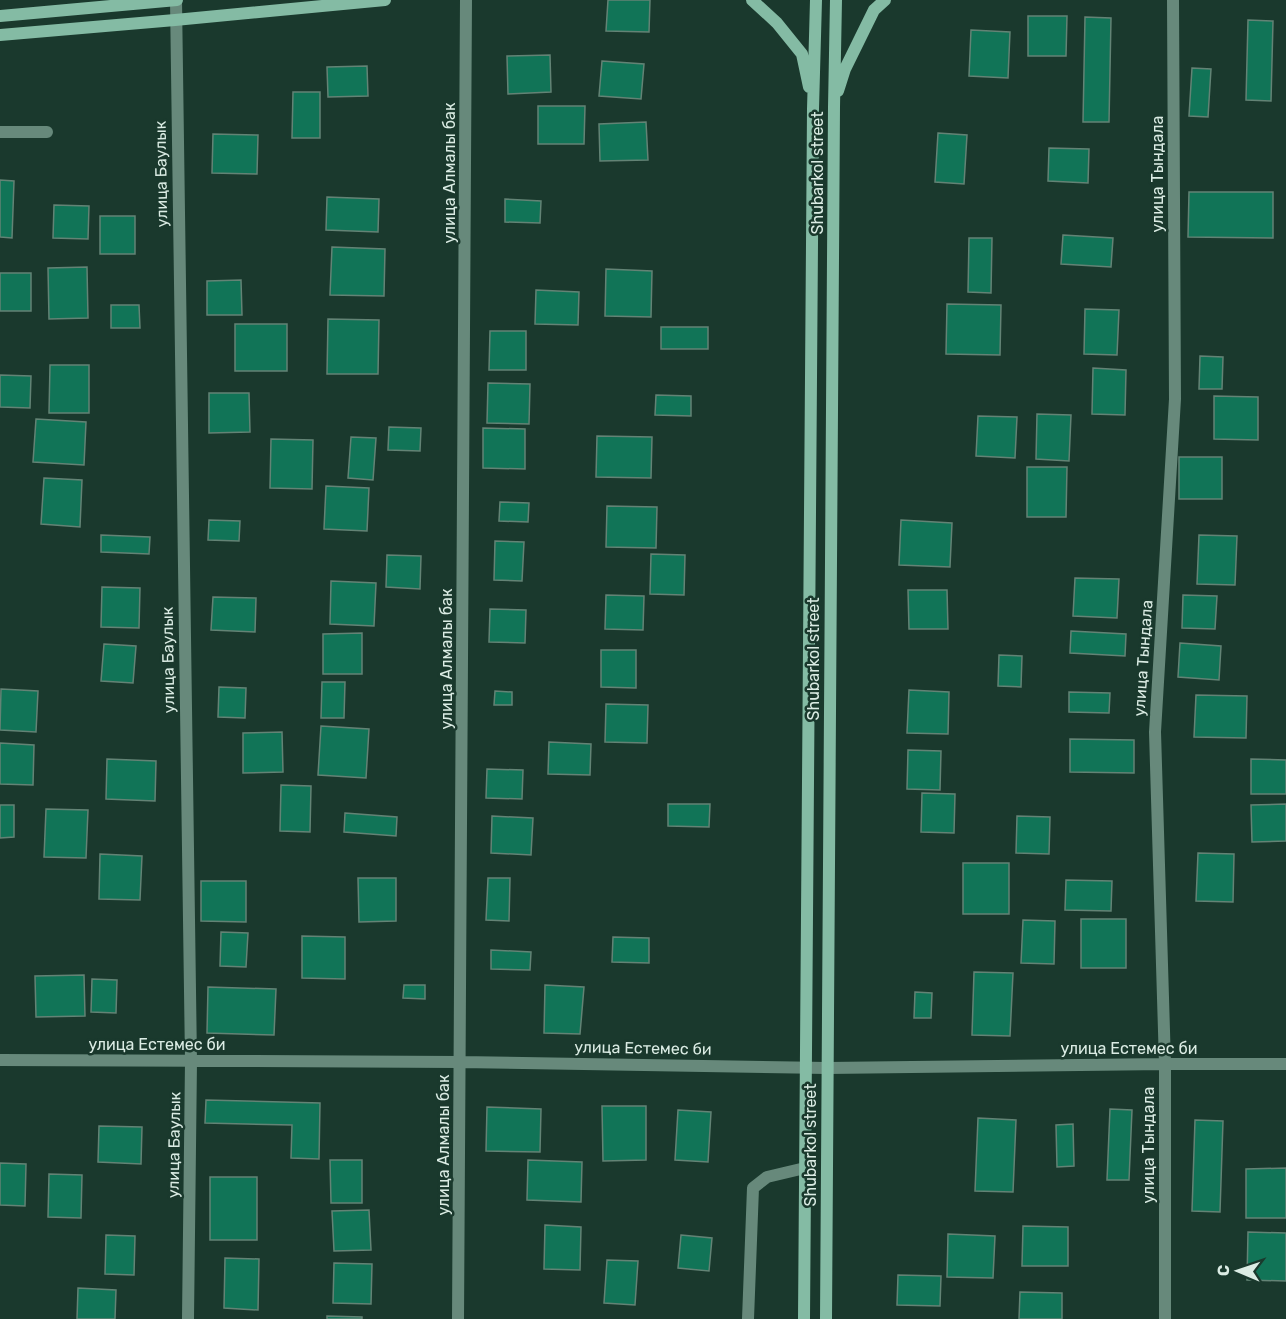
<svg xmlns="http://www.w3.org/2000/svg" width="1286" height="1319" font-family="Rubik,sans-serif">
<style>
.building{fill:#117457;stroke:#638375;stroke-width:1.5}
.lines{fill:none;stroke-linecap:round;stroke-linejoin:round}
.street{stroke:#67897b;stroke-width:12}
.secondary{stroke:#84bba4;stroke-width:12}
.labels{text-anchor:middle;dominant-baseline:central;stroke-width:5;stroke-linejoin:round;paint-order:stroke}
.street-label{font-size:16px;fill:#dbece4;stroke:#1a392d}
</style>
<rect width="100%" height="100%" fill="#1a392d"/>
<path class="building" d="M608 0H650L649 32 606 31Z
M1028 16H1067L1066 56H1028Z
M1085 17 1111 18 1109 122H1083Z
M1248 20 1273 21 1271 101 1246 100Z
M971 30 1010 32 1008 78 969 76Z
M550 55 551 92 508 94 507 56Z
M602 61 644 64 641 99 599 96Z
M367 66 368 96 328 97 327 67Z
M1192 68 1211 69 1208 117 1189 116Z
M293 92H320V138H292Z
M538 106H585L584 144H538Z
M646 122 648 160 600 161 599 124Z
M938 133 967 135 964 184 935 182Z
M213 134 258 135 257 174 212 173Z
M1049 148 1089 149 1088 183 1048 181Z
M0 180 14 181 12 238 0 237Z
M1189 192H1273V238L1188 237Z
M327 197 379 199 378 232 326 230Z
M505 199 541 201 540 223 505 222Z
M54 205 89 206 88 239 53 238Z
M100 216H135V254H100Z
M1063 235 1113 238 1111 267 1061 264Z
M969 238H992L991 293 968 292Z
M332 247 385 249 384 296 330 295Z
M87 267 88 318 49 319 48 268Z
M606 269 652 271 651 317 605 316Z
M0 273H31V311H0Z
M241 280 242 315H207V281Z
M536 290 579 292 578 325 535 324Z
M947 304 1001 305 1000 355 946 354Z
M111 305H139L140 328H111Z
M1085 309 1119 310 1117 355 1084 354Z
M328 319 379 320 378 374H327Z
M235 324H287V371H235Z
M661 327H708V349H661Z
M490 331H526V370H489Z
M1200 356 1223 357 1222 389H1199Z
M50 365H89V413H49Z
M1093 368 1126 370 1125 415 1092 414Z
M0 375 31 376 30 408 0 407Z
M488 383 530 384 529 424 487 423Z
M209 393H249L250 432 209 433Z
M656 395 691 396V416L655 415Z
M1214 396 1258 397V440L1214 439Z
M1037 414 1071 415 1069 461 1036 459Z
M978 416 1017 417 1015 458 976 456Z
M36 419 86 422 84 465 33 462Z
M389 427 421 428 420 451 388 450Z
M483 428 525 429V469L483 468Z
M597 436 652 437 651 478 596 477Z
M351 437 376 438 373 480 348 478Z
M271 439 313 440 312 489 270 488Z
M1179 457H1222V499H1179Z
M1027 467H1067L1066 517H1027Z
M44 478 82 480 80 527 41 524Z
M326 486 369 488 367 531 324 529Z
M500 502 529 503 528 522 499 521Z
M607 506 657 507 656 548 606 547Z
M209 520 240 521 239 541 208 540Z
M901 520 952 523 950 567 899 565Z
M101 535 150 537 149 554 101 552Z
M1199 535 1237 536 1235 585 1197 584Z
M495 541 524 542 522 581 494 580Z
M651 554 685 555 684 595 650 594Z
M387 555 421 556 420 589 386 587Z
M1075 578 1119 579 1117 618 1073 616Z
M331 581 376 583 374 626 330 624Z
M102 587 140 588 139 628 101 627Z
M908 590H947L948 629H909Z
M606 595 644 596 643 630 605 629Z
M1183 595 1217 596 1215 629 1182 628Z
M213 597 256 598 255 632 211 630Z
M490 609 526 610 525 643 489 642Z
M1071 631 1126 634 1125 656 1070 653Z
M362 633V674H323V634Z
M1180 643 1221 646 1219 680 1178 677Z
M104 644 136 646 133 683 101 681Z
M601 650H636V688L601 687Z
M999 655 1022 656 1021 687 998 686Z
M322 682H345L344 718H321Z
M219 687 246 688 245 718 218 717Z
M1 689 38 691 36 732 0 730Z
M909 690 949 692 948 734 907 733Z
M495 691 512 692V705H494Z
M1069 692 1110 693 1109 713 1069 712Z
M1196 695 1247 696 1246 738 1194 737Z
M606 704 648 705 647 743 605 742Z
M321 726 369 729 366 778 318 775Z
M282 732 283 772 243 773V733Z
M1070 739 1134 740V773L1070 772Z
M549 742 591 744 590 775 548 774Z
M0 743 34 745 33 785 0 784Z
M908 750 941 751 940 790 907 789Z
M107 759 156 761 155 801 106 799Z
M1251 759 1286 760V794H1251Z
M487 769 523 770 522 799 486 798Z
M281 785 311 786 310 832 280 831Z
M922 793 955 794 954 833 921 832Z
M668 804H710L709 827 668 826Z
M1286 804V841L1252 842 1251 805Z
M0 805H14V837L0 838Z
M46 809 88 810 86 858 44 857Z
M345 813 397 817 396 836 344 832Z
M492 816 533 818 531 855 491 853Z
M1017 816 1050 817 1049 854 1016 853Z
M1198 853 1234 854 1233 902 1196 901Z
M100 854 142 856 140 900 99 899Z
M963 863H1009V914H963Z
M358 878H396V921L359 922Z
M488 878H510L509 921 486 920Z
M1066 880 1112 881 1111 911 1065 910Z
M201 881H246V922L201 921Z
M1081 919H1126V968H1081Z
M1023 920 1055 921 1054 964 1021 963Z
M221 932 248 933 246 967 220 966Z
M302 936 345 937V979L302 978Z
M613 937 649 938V963L612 962Z
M491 950 531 952 530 970 491 969Z
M974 972 1013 973 1010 1036 972 1035Z
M84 975 85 1016 36 1017 35 976Z
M92 979 117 980 116 1013 91 1012Z
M404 985H425V999L403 998Z
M545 985 584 987 580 1034 544 1033Z
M208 987 276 989 274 1035 207 1033Z
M915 992 932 993 931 1018H914Z
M206 1100 320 1103 319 1159 291 1158 292 1125 205 1123Z
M602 1106H646V1160L603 1161Z
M487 1107 541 1109 540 1152 486 1151Z
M1110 1109 1132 1110 1129 1180H1107Z
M678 1110 711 1112 708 1162 675 1160Z
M978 1118 1016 1120 1013 1192 975 1191Z
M1195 1120 1223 1121 1220 1212 1192 1211Z
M1073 1124 1074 1166 1057 1167 1056 1125Z
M99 1126 142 1127 141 1164 98 1162Z
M330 1160H362V1203H331Z
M528 1160 582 1162 581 1202 527 1200Z
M0 1163 26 1164 25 1206 0 1205Z
M1286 1168V1218H1246V1169Z
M49 1174 82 1175 81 1218 48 1217Z
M210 1177H257V1240H210Z
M369 1210 371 1250 334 1251 332 1211Z
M545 1225 581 1227 580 1270 544 1269Z
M1023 1226 1068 1227V1266H1022Z
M1248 1232 1286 1233V1281L1247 1280Z
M948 1234 995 1236 993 1278 947 1277Z
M106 1235 135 1236 134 1275 105 1274Z
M681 1235 712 1238 709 1271 678 1268Z
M225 1258 259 1259 258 1310 224 1308Z
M607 1260 638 1261 635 1305 604 1303Z
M334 1263 372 1264 371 1304 333 1303Z
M898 1275 941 1276 940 1306 897 1305Z
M78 1288 116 1290 115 1319H77Z
M1020 1292 1062 1293V1319H1019Z
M327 1316 362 1317V1319H327Z"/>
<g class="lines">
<path class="street" d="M176 0 191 1061 188 1319
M0 132H47
M0 1060 460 1062 827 1068 1165 1064H1286
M458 1319 466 0
M748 1319 753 1188 767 1177 805 1168
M1165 1319V1064L1155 732 1175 399 1173 0"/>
<path class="secondary" d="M752 0 777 23 802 54 809 87
M0 16 177 0
M0 35 175 20 385 0
M838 91 845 69 874 10 885 0
M804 1319 813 109 816 0
M826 1319 834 107 836 0"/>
</g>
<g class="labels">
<g class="street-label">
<text transform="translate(449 173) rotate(-90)">улица Алмалы бак</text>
<text transform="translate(817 173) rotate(-90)">Shubarkol street</text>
<text transform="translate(161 174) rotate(-91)">улица Баулык</text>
<text transform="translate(1157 174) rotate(-90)">улица Тындала</text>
<text transform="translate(1143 658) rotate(-86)">улица Тындала</text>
<text transform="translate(446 659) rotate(-90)">улица Алмалы бак</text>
<text transform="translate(813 659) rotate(-90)">Shubarkol street</text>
<text transform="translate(168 660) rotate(-91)">улица Баулык</text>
<text x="157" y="1044">улица Естемес би</text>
<text transform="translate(643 1048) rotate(1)">улица Естемес би</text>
<text x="1129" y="1048">улица Естемес би</text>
<text transform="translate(174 1145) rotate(-89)">улица Баулык</text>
<text transform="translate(443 1145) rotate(-90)">улица Алмалы бак</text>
<text transform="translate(810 1145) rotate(-90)">Shubarkol street</text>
<text transform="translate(1148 1145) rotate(-90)">улица Тындала</text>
</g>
</g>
<g transform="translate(1238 1271) rotate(272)" stroke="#1a392d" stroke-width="4.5" paint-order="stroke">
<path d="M0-4.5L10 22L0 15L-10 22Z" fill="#dbece4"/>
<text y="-9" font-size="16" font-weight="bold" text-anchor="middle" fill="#dbece4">С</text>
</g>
</svg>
